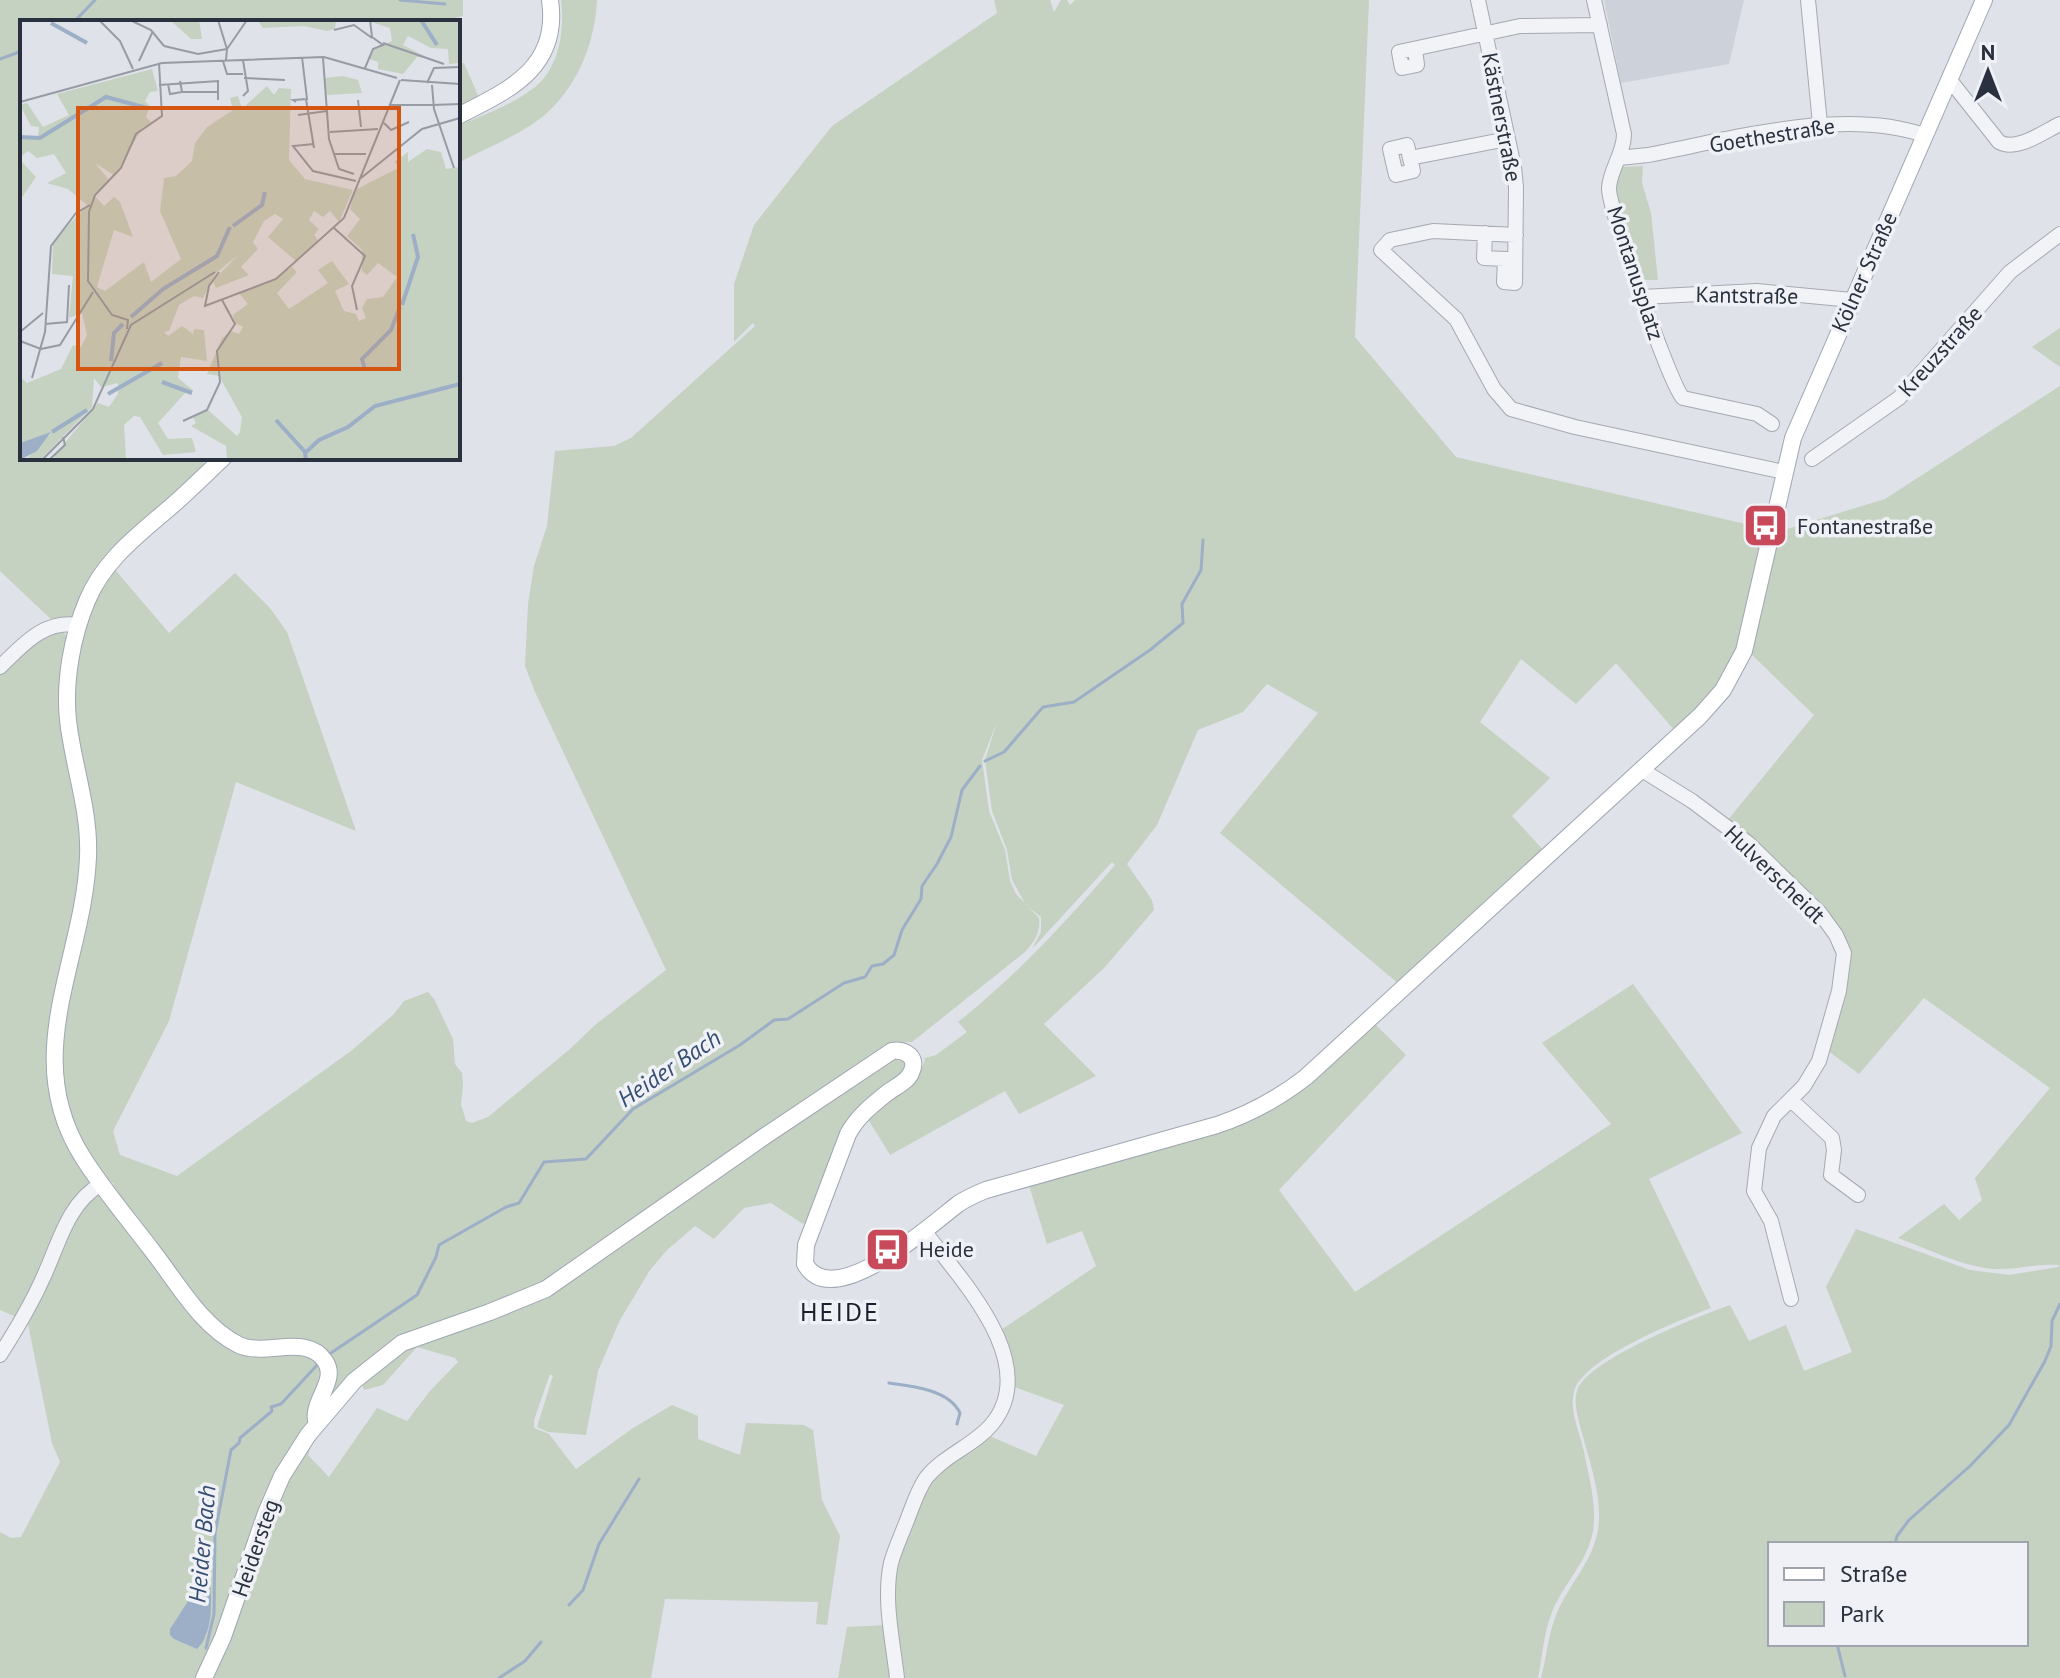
<svg xmlns="http://www.w3.org/2000/svg" width="2060" height="1678" font-family="'PT Sans',sans-serif">
<style>
.built{fill:#cdd1da}
.green{fill:#c5d1c1;fill-rule:evenodd}
.water{fill:#9cafc7}
.lines{fill:none;stroke-linecap:round;stroke-linejoin:round}
.stream{stroke:#9cafc7;stroke-width:3}
.minor-casing{stroke:#a5a9b2;stroke-width:16}
.major-casing{stroke:#9fa7b3;stroke-width:18}
.minor{stroke:#f2f3f6;stroke-width:14}
.major{stroke:#fff;stroke-width:16}
.labels{text-anchor:middle;dominant-baseline:central;stroke-width:7;stroke-linejoin:round;paint-order:stroke}
.street-label{font-size:22px;fill:#29303e;stroke:#eff1f6}
.poi-label{font-size:22px;fill:#29303e;stroke:#eff1f6;text-anchor:start}
.water-label{font-size:24px;font-style:italic;fill:#354e71;stroke:#eff1f6}
.quarter-label{font-size:26px;letter-spacing:2px;fill:#1b212f;stroke:#eff1f6}
.inset-river{fill:none;stroke:#9cafc7;stroke-width:4}
.inset-road{fill:none;stroke:#969ba4;stroke-width:2}
.view{fill:#d55511;fill-opacity:0.15;stroke:#d55511;stroke-width:4}
.inset-edge{fill:none;stroke:#29303e;stroke-width:4}
</style>
<rect width="100%" height="100%" fill="#dfe2e8"/>
<path class="built" d="M1604 0H1744L1729 64 1621 83Z"/>
<path class="green" d="M0 0H463V16L436 22H22V458H199L209 469 117 558 79 624H56L0 571Z
M561 0H597C595 41 579 83 549 111 525 134 487 147 458 163V126C482 115 510 106 531 90 559 71 565 31 561 0Z
M994 0H1050L1054 12 1061 0H1067L1070 5 1075 0H1369L1355 337 1456 457 1767 529 1739 648 1718 686 1676 732 1616 663 1576 704 1521 659 1480 722 1550 778 1512 816 1545 852 1400 985 1220 833 1318 713 1267 684 1243 712 1198 730 1157 825 1127 864 1152 900 1154 910 1104 968 1044 1024 1096 1076 1019 1114 1005 1091 890 1155 866 1116C882 1103 924 1077 925 1058L936 1055 967 1032 958 1022C1017 975 1066 922 1115 865L1112 862 1032 949 1041 932V917L1026 905 1012 880 1007 850 992 811 985 760 997 722 982 760 989 811 1005 850 1010 881 1016 894 1039 918C1041 932 1034 942 1025 952L912 1042 891 1043 886 1059 901 1057 906 1064 905 1070 864 1106 812 1215 803 1224 771 1203 744 1208 714 1239 695 1226 667 1250 650 1270 620 1320 598 1371 586 1435 548 1432 537 1427 553 1376 550 1374 534 1420V1428L549 1434 576 1469 633 1428 672 1405 698 1416V1439L740 1455 746 1423 804 1425 813 1430 822 1500 840 1536 827 1625 816 1624 818 1602 665 1599 651 1678H210L269 1515 316 1430 308 1455 329 1477 377 1408 407 1421 430 1391 458 1362 455 1358 417 1347 383 1385 364 1390 360 1377 317 1424 326 1362 292 1349 325 1364 311 1416 278 1474 198 1678H0V1532L11 1538 21 1537 60 1462 52 1443 27 1319 88 1195 99 1194 218 1330 112 1189 114 1184 100 1175 64 1105 58 1036 87 900 74 717 77 642 111 565 169 633 235 573 270 608 287 632 356 831 236 782 169 1021 113 1131 120 1155 177 1176 351 1051 393 1015 404 1001 428 992 434 999 453 1039 455 1064 462 1073 463 1085 461 1104 466 1121 472 1123 488 1117 570 1049 595 1025 666 970 535 692 525 666 528 604 534 566 547 526 555 451 614 446 631 438 755 326 753 323 734 342V284L754 225 832 126 997 13ZM209 1570 211 1609 206 1637 170 1629Z
M464 63 479 98 458 109V64Z
M1643 166 1642 183 1651 213 1658 280H1642L1615 194 1616 181 1623 167Z
M2060 328V367L2032 347Z
M2060 386V1678H1541C1546 1659 1548 1637 1555 1618 1566 1587 1592 1564 1598 1530 1603 1499 1590 1463 1582 1433 1579 1421 1573 1404 1577 1391 1586 1360 1699 1316 1730 1305L1749 1341 1786 1325 1804 1371 1852 1352 1826 1287 1856 1229 1970 1270 2009 1275 2059 1267V1265C2037 1263 2017 1270 1995 1269 1962 1267 1929 1249 1898 1238L1944 1204 1959 1220 1982 1200 1975 1178 2050 1088 1924 998 1859 1074 1827 1050 1847 949 1727 821 1814 715 1750 653 1777 532 1885 499ZM1770 1544H2026V1644H1770Z
M61 630 71 640 69 653 86 821 54 1073 90 1179 19 1318 0 1310V671L36 639Z
M1633 984 1742 1133 1649 1179 1711 1308C1680 1320 1581 1359 1574 1392 1569 1411 1580 1433 1584 1452 1589 1478 1597 1504 1593 1531 1587 1563 1564 1583 1552 1612 1544 1632 1542 1657 1538 1678H899L892 1574 928 1479 985 1434 1036 1456 1064 1405 1009 1385 998 1332 1096 1266 1082 1231 1047 1244 1028 1182 1229 1125 1373 1022 1406 1055 1279 1190 1355 1292 1611 1124 1542 1043Z
M886 1625 896 1678H838L847 1627Z"/>
<path class="water" d="M208 1570C212 1592 215 1632 197 1649L174 1639 170 1635V1629Z"/>
<g class="lines">
<path class="stream" d="M400 0 445 4
M74 22 95 0
M0 59 22 51
M985 761 1004 752 1043 707 1074 702 1150 650 1183 623 1182 604 1201 570 1203 540
M328 1355 417 1295 436 1257 439 1245 506 1207 519 1203 544 1162 586 1159 633 1109 740 1045 774 1020 788 1019 844 983 865 977 872 966 883 964 894 955 902 930 921 899 922 886 937 864 951 837 962 790 980 766
M889 1383C913 1386 949 1390 960 1413L957 1424
M1895 1544 1897 1536 1909 1520 1970 1466 2009 1425 2045 1361 2051 1346 2052 1321 2060 1304
M569 1605 583 1590 599 1544 639 1479
M1837 1644 1845 1676
M206 1648 214 1614 215 1533 231 1450 239 1443 240 1438 272 1411 271 1407 281 1404 319 1363
M499 1678 525 1661 541 1642"/>
<defs>
<path id="minor" d="M1478 0 1514 167 1516 187 1515 283 1504 282 1505 259H1515
M1594 0 1624 134C1624 154 1610 169 1609 188 1608 206 1670 385 1683 398L1757 414 1772 424
M1808 0 1820 124
M1415 49 1417 65 1402 68 1399 52 1520 26 1600 25
M1949 79 1999 142C2017 152 2043 132 2060 124
M1410 158 1413 171 1396 175 1390 149 1407 145 1410 158 1507 139
M1619 158 1648 155C1732 139 1843 107 1924 135
M1485 233 1484 258 1505 259
M1516 235 1433 231 1390 240 1381 250 1456 319 1494 389 1511 409 1575 427 1784 472
M1642 297 1757 291 1852 300
M1812 459 1899 398 2010 272 2060 234
M0 667C24 644 43 620 79 625
M1642 770 1692 801 1748 843 1820 913 1836 935 1844 953 1839 991 1819 1061 1804 1086 1774 1116 1759 1148 1754 1191 1771 1221 1791 1299
M1791 1100 1832 1138 1834 1150 1831 1175 1858 1195
M0 1355C16 1330 31 1305 43 1278 59 1244 67 1204 101 1184
M897 1678C893 1641 883 1600 891 1563 895 1549 901 1536 906 1523 912 1508 917 1491 926 1478 944 1455 975 1445 992 1424 1042 1363 960 1279 925 1232"/>
<path id="major" d="M458 116C509 90 560 68 550 0
M223 458C207 473 191 489 174 504 141 533 104 559 87 601 72 636 64 682 68 720 73 766 90 809 88 857 84 960 19 1055 82 1156 103 1190 130 1221 154 1253 178 1284 202 1327 239 1345 265 1357 307 1333 325 1361 339 1381 309 1403 317 1424
M204 1678 223 1637 266 1513 282 1476 308 1435 354 1381 402 1343 490 1312 546 1289 765 1136 892 1051C905 1049 919 1057 911 1073 907 1082 895 1087 887 1093 872 1105 857 1117 848 1134L806 1245 805 1264C833 1314 933 1223 958 1204 967 1198 976 1194 986 1190L1217 1125C1250 1114 1279 1098 1306 1077L1700 716 1723 690 1744 651 1793 438 1984 0"/>
</defs>
<use href="#minor" class="minor-casing"/>
<use href="#major" class="major-casing"/>
<use href="#minor" class="minor"/>
<use href="#major" class="major"/>
</g>
<defs>
<symbol id="bus-square" viewBox="-11 -11 22 22"><rect x="-9" y="-9" width="18" height="18" rx="4" fill="#c84959" stroke="#eff1f6"/><path d="M-5-6H5V4H4V6H2V4H-2V6H-4V4H-5ZM-3.5-4V0h7V-4ZM-3.5 1.2v1.5H-2V1.2ZM2 1.2v1.5H3.5V1.2Z" fill="#fff"/></symbol>
</defs>
<g fill-rule="evenodd">
<use href="#bus-square" x="1740" y="500" width="51" height="51"/>
<use href="#bus-square" x="862" y="1224" width="51" height="51"/>
</g>
<g class="labels">
<g class="street-label">
<text transform="translate(1502 117) rotate(79)">Kästnerstraße</text>
<text transform="translate(1772 135) rotate(-9)">Goethestraße</text>
<text transform="translate(1864 272) rotate(-66)">Kölner Straße</text>
<text transform="translate(1636 273) rotate(72)">Montanusplatz</text>
<text transform="translate(1747 295) rotate(1)">Kantstraße</text>
<text transform="translate(1940 351) rotate(-48)">Kreuzstraße</text>
<text transform="translate(1775 874) rotate(44)">Hulverscheidt</text>
<text transform="translate(255 1548) rotate(-71)">Heidersteg</text>
</g>
<g class="poi-label">
<text x="1797" y="526">Fontanestraße</text>
<text x="919" y="1249">Heide</text>
</g>
<g class="water-label">
<text transform="translate(669 1068) rotate(-34)">Heider Bach</text>
<text transform="translate(202 1544) rotate(-85)">Heider Bach</text>
</g>
<g class="quarter-label">
<text x="840" y="1311">HEIDE</text>
</g>
</g>
<g transform="translate(20 20)">
<rect width="440" height="440" fill="#dfe2e8"/>
<path d="M150 0H179L182 19H171ZM316 0 315 9 307 11 284 6 243 8 238 1ZM345 0H440V43L429 44 428 29 411 28 388 16 383 25 408 38 397 37 383 54 358 49V42L349 39 354 29 372 21 370 8ZM132 49 138 71 130 72 125 81 130 86 126 97 132 103 122 108 95 156 75 143 90 161 75 176 84 186 94 177 100 182 113 217 94 210 77 267 85 271 124 242 131 262 161 239 140 191 144 158 156 156 172 141 175 123 187 107 213 90 210 78 218 76 222 89 247 66 254 75 259 68 271 69 269 140 285 159 333 170 319 202 310 191 303 197 294 191 289 200 299 209 294 215 298 220 276 241 248 217 263 199 255 194 244 201 233 222 238 229 221 247 229 255 196 268 193 261 218 235 196 253 183 278 174 276 159 285 149 311 144 312 148 316 162 306 173 314 174 309 184 310 187 341 161 337 158 358 174 371 166 372 138 403 148 419 172 418 176 432 143 435 120 397 114 396 104 405 106 440H37L34 436 78 383 89 387 98 374V363L81 367 74 358 72 387 20 440H6L31 413 0 423V357L7 363 41 349 53 325 61 327 67 315 62 293 49 298 53 256 32 254 33 222 67 185 48 169 27 163 46 153 34 134 17 138 8 131 0 137V118L18 117 19 107 11 106 0 85 7 83 23 107 49 95 37 74ZM323 56 338 60 342 73 307 75 304 58ZM407 129 421 132 426 149 440 147V440H207L206 426 171 406 176 403 173 397 188 390 217 416 220 412 222 397 199 356 187 354 202 318 211 311 219 314 223 307 215 303 213 295 228 284 218 272 244 265 272 247 277 252 257 273 269 289 308 263 298 250 312 241 329 264 315 271 324 291 336 294 339 301 346 298 342 288 347 279 363 277 377 257 358 243 347 255 342 251V230L327 216 340 199 330 189 335 170 380 147 374 142 388 132V142ZM0 140 16 157 0 180Z" fill="#c5d1c1"/>
<path d="M31 412 17 431 0 440V423Z" fill="#9cafc7"/>
<path class="inset-river" d="M401 0 417 25M31 3 67 23M0 117 20 118 86 77 127 88M213 206 242 185 245 172M382 285 398 237 393 214M111 297 143 269 197 236 210 207M91 341 94 313 103 304M345 349 342 339 371 310 380 287M142 362 172 373M88 374 142 343M256 400 286 433M32 412 67 390M286 440 285 433 299 420 328 407 355 386 440 364"/>
<path class="inset-road" d="M79 0 100 21 113 49M110 0 131 10 144 26M198 0 207 29M314 10 334 5 352 18M363 23 424 44M144 26 178 34 207 29M303 38 309 119 319 149 334 154M206 40 207 29 227 0M223 40 228 71 223 76M119 41 133 11M203 41 207 54H223M345 48 353 29 363 25 352 17 350 0M224 58 265 60M381 60 440 64M407 63 414 48 440 47M148 64 150 74 162 72 160 61M139 65 198 61V80M412 65 414 89 434 148M162 72H197M286 79 294 128M338 80 341 107M0 82 142 43 304 37 377 58M276 82 273 80 287 79 282 37M369 85H413M413 85 440 84M278 95 307 91M364 103 371 110 389 102M310 112 358 109M294 124 273 126 293 151 336 161M314 134H346M341 158 402 109 440 98M314 208 345 236 332 266 337 290M199 252 189 266 185 286 256 259 324 198 380 60M25 304 47 302 49 265M107 309 108 300 92 295 68 261 69 192 75 175 101 148 116 114 142 96 139 43M0 312 23 293M0 321 21 329 40 325 73 272M12 358 25 312 31 226 56 193 70 185M163 401 187 390 200 362 197 331 215 304 202 280M22 440 73 389 111 305 195 252M29 440 45 425 43 417"/>
<path class="view" d="M58 88H379V349H58Z"/>
<rect width="440" height="440" class="inset-edge"/>
</g>
<rect x="1768" y="1542" width="260" height="104" fill="#eff1f6" stroke="#a0a4ac" stroke-width="2"/>
<rect x="1784" y="1568" width="40" height="12" fill="#ffffff" stroke="#a0a4ac" stroke-width="2"/>
<text x="1840" y="1582" font-size="24" fill="#29303e">Straße</text>
<rect x="1784" y="1602" width="40" height="24" fill="#c5d1c1" stroke="#a0a4ac" stroke-width="2"/>
<text x="1840" y="1622" font-size="24" fill="#29303e">Park</text>
<g transform="translate(1988 72)" stroke="#eff1f6" stroke-width="6" paint-order="stroke">
<path d="M0-6L14 30L0 20L-14 30Z" fill="#29303e"/>
<text y="-12" font-size="22" font-weight="bold" text-anchor="middle" fill="#29303e">N</text>
</g>
</svg>
